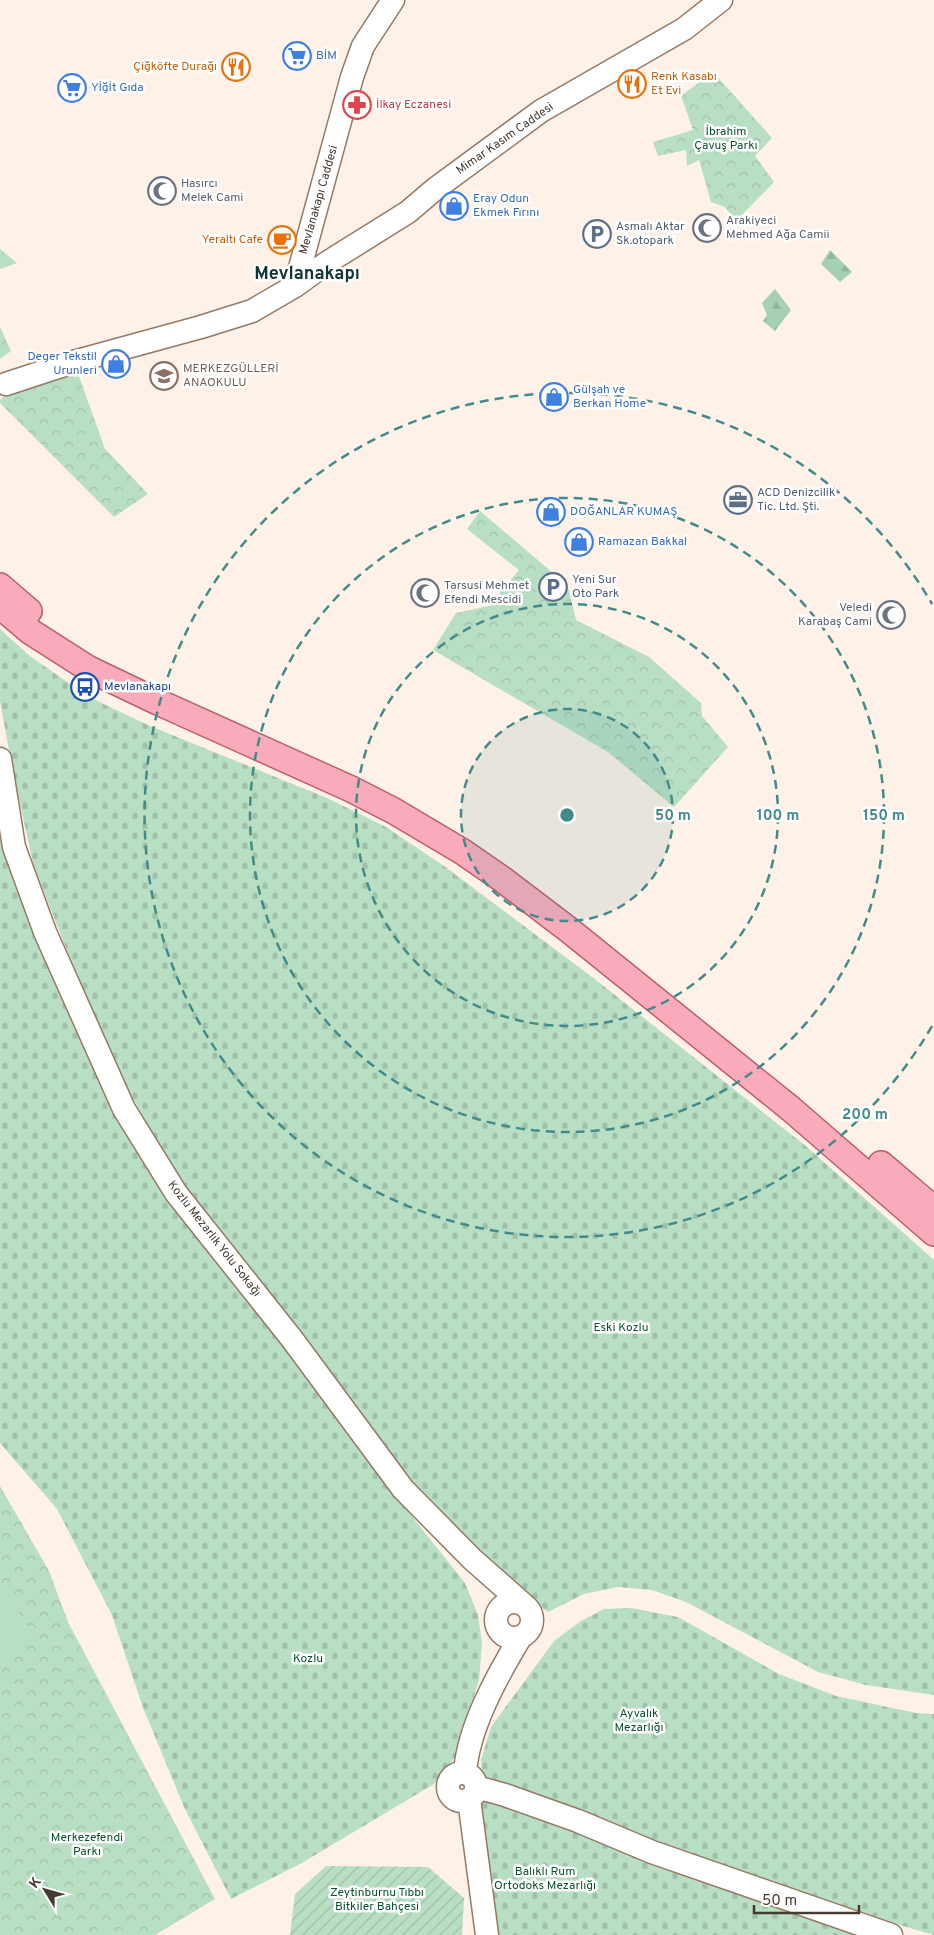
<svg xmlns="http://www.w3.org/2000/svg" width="934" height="1935" font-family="Overpass,sans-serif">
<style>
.forest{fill:url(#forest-firs)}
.cemetery{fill:url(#cemetery-stones)}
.park{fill:url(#park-crowns)}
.garden{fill:url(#garden-furrows)}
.pitch{fill:#b8dec4}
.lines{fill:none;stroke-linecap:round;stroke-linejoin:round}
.secondary-casing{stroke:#967964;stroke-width:25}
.primary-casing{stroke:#b95f6d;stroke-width:28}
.secondary{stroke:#fff;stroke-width:22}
.primary{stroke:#faabbb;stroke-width:25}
.ring{fill:none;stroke:#438b8b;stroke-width:2.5;stroke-dasharray:9 6}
.labels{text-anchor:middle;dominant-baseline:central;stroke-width:5;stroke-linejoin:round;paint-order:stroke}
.shop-label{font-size:12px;fill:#366cbe;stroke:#fff;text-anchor:start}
.food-label{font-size:12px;fill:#c56008;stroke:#fff;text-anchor:end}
.health-label{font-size:12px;fill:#be3a42;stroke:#fff;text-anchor:start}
.park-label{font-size:12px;fill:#09522e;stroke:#fff}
.street-label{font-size:12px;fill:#473a31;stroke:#fff}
.worship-label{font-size:12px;fill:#5b616d;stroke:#fff;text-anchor:start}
.service-label{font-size:12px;fill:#4e5e75;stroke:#fff;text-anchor:start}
.education-label{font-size:12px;fill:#785e54;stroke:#fff;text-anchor:start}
.transit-label{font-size:12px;fill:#164399;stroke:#fff;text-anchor:start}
.district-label{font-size:18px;font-weight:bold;fill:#133636;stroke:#fff}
.centre{fill:#438b8b;stroke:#fff;stroke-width:2.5}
.ring-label{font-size:15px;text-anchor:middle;font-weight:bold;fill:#438b8b;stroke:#fff;stroke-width:5;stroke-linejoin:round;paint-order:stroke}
</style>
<defs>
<pattern id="forest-firs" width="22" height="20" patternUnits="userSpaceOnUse" patternTransform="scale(1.25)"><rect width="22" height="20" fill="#a6d0b3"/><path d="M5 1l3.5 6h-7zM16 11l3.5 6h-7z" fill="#90b39a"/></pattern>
<pattern id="cemetery-stones" width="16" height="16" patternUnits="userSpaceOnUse" patternTransform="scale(1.25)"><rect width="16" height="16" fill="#b8dec4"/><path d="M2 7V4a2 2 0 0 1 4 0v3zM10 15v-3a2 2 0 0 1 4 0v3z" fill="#a0bfa9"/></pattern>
<pattern id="park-crowns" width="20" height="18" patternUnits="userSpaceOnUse" patternTransform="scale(1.25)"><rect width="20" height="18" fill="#b8dec4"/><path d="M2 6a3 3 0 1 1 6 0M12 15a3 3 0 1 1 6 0" fill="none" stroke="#a0bfa9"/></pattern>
<pattern id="garden-furrows" width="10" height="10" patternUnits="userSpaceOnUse" patternTransform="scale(1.25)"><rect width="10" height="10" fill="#b8dec4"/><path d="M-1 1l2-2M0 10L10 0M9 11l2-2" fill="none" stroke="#a0bfa9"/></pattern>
</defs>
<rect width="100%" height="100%" fill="#fef1e7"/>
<path class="forest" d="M830 250 852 272 840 282 821 264Z
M775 289 791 310 775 331 763 321 767 315 762 303Z"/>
<path class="cemetery" d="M0 629 31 657 89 697 150 726 327 798 386 827 444 866 596 980 807 1147 934 1260V1695L866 1685 818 1672 686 1602 652 1590 618 1587 584 1594 548 1612 469 1555 263 1286 173 1172 107 1051 34 867 13 772 0 701Z
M0 829 119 1120 164 1196 255 1306 394 1494 465 1583 478 1615 482 1644 479 1680 455 1757 434 1784 300 1864 231 1899 184 1807 142 1705 112 1615 57 1509 0 1443Z
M631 1608 678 1617 779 1674 836 1696 916 1713 934 1714V1935L801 1896 514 1789 482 1775 481 1760 491 1727 554 1641 581 1621 604 1609Z
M479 1801 516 1805 862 1935H496Z"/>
<path class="park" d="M713 72 772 138 755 156 774 182 736 221 725 207 711 202 699 160 687 166 686 150 658 156 653 142 693 130 681 96Z
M0 249 17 263 0 269Z
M0 327 11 351 0 359Z
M76 368 105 449 148 494 114 517 0 403V400L10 391Z
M480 511 553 573 569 590 576 620 649 657 701 703 702 716 728 747 674 807 608 752 433 650 456 613 489 606 519 570 467 529Z
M0 1486 49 1571 68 1622 215 1899 155 1935H0Z"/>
<path class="garden" d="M326 1866 428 1867 464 1898 462 1935H290L295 1894Z"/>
<path class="pitch" d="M0 1584 35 1637 0 1660Z"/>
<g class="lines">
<defs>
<path id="secondary" d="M295 286 328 262 408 212 435 189 541 111 684 29 721 0
M6 384 73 362 201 327 252 311 295 286 352 77 363 46 393 0
M0 759 14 847 45 932 124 1109 176 1193 292 1339 403 1489 472 1559 523 1604
M496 1620a18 18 0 1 1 36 0a18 18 0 1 1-36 0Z
M465 1773C468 1728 497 1676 520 1638
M448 1787a14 14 0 1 1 28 0a14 14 0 1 1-28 0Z
M476 1787 505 1795 578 1821 652 1852 891 1935
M469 1799 487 1935"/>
<path id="primary" d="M0 586 29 611
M0 606 31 632 89 669 158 702 351 789 394 811 463 852 502 879 569 930 791 1109 934 1233
M881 1164 934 1209"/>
</defs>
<use href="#secondary" class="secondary-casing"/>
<use href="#primary" class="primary-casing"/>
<use href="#secondary" class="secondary"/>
<use href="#primary" class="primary"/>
</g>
<circle cx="567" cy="815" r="106" fill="#438b8b" fill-opacity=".12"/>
<g class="ring">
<circle cx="567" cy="815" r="106"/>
<circle cx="567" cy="815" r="211"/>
<circle cx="567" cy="815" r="317"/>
<path d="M932 1026A422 422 0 1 1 932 604"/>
</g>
<defs>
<symbol id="supermarket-ring" viewBox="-11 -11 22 22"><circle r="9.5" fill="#fff" stroke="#3f7fe0" stroke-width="1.5"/><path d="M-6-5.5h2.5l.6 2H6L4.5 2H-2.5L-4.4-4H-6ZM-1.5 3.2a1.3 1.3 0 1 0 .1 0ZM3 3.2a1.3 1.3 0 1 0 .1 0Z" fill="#3f7fe0"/></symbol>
<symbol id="restaurant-ring" viewBox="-11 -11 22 22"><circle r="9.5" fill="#fff" stroke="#e8710a" stroke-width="1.5"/><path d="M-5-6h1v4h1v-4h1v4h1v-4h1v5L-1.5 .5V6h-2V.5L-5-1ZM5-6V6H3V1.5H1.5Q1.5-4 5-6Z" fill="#e8710a"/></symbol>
<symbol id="pharmacy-ring" viewBox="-11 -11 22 22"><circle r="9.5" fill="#fff" stroke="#e0444e" stroke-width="1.5"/><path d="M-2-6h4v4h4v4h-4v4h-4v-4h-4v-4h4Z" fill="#e0444e"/></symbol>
<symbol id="mosque-ring" viewBox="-11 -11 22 22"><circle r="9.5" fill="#fff" stroke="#6b7280" stroke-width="1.5"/><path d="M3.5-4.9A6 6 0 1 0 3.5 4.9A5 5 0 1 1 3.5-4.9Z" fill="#6b7280"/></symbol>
<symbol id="shop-ring" viewBox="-11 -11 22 22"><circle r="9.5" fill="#fff" stroke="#3f7fe0" stroke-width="1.5"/><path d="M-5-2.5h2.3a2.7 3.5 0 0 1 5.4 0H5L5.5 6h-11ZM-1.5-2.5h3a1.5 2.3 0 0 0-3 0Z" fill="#3f7fe0"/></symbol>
<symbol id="parking-ring" viewBox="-11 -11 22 22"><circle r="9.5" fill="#fff" stroke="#5c6f8a" stroke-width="1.5"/><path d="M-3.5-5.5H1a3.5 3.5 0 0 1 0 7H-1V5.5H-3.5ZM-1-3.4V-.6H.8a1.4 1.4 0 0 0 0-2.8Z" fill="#5c6f8a"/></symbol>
<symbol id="cafe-ring" viewBox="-11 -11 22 22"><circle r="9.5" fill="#fff" stroke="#e8710a" stroke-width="1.5"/><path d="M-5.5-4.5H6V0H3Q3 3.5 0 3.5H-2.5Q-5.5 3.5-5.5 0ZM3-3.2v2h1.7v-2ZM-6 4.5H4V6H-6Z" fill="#e8710a"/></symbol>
<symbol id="school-ring" viewBox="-11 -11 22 22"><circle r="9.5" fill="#fff" stroke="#8d6e63" stroke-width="1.5"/><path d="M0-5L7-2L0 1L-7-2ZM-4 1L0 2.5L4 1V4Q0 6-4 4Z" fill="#8d6e63"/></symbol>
<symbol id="office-ring" viewBox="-11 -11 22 22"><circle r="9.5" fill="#fff" stroke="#5c6f8a" stroke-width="1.5"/><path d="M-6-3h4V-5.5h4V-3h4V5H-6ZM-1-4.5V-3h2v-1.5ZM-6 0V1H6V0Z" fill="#5c6f8a"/></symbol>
<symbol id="bus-ring" viewBox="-11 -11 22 22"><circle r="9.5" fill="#fff" stroke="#1a4fb4" stroke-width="1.5"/><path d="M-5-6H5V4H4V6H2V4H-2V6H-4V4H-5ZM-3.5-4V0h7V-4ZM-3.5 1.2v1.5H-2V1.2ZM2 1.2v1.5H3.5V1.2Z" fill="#1a4fb4"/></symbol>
</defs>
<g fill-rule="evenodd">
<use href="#supermarket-ring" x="281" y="40" width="32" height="32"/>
<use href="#restaurant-ring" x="220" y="51" width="32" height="32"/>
<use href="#restaurant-ring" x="616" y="68" width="32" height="32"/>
<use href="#supermarket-ring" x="56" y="72" width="32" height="32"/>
<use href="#pharmacy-ring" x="341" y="89" width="32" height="32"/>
<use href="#mosque-ring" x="146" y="175" width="32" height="32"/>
<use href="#shop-ring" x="438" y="190" width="32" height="32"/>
<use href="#mosque-ring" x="691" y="212" width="32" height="32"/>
<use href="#parking-ring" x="581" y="218" width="32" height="32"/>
<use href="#cafe-ring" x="266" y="224" width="32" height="32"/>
<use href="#shop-ring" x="100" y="348" width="32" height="32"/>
<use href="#school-ring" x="148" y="360" width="32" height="32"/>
<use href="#shop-ring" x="538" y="381" width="32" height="32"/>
<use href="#office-ring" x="722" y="484" width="32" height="32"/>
<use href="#shop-ring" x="535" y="496" width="32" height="32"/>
<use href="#shop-ring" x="563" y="526" width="32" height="32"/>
<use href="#parking-ring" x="537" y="571" width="32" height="32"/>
<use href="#mosque-ring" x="409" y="577" width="32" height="32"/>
<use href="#mosque-ring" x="875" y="599" width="32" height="32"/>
<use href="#bus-ring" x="69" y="671" width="32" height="32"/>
</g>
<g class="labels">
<g class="shop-label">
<text x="316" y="56">BİM</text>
<text x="91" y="88">Yİğİt Gıda</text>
<text x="473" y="199">Eray Odun<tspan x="473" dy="14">Ekmek Fırını</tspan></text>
<text x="97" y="357" text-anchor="end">Deger Tekstil<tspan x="97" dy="14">Urunleri</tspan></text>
<text x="573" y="390">Gülşah ve<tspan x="573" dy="14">Berkan Home</tspan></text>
<text x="570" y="512">DOĞANLAR KUMAŞ</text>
<text x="598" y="542">Ramazan Bakkal</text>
</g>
<g class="food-label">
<text x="217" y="67">Çiğköfte Durağı</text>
<text x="651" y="77" text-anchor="start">Renk Kasabı<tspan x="651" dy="14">Et Evi</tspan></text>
<text x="263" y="240">Yeraltı Cafe</text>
</g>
<g class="health-label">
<text x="376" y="105">İlkay Eczanesi</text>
</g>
<g class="park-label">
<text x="726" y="132">İbrahim<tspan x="726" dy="14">Çavuş Parkı</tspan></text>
<text x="621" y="1328">Eski Kozlu</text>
<text x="308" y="1659">Kozlu</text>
<text x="639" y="1714">Ayvalık<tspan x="639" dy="14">Mezarlığı</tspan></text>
<text x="87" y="1838">Merkezefendi<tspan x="87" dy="14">Parkı</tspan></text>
<text x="545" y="1872">Balıklı Rum<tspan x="545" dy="14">Ortodoks Mezarlığı</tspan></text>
<text x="377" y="1893">Zeytinburnu Tıbbı<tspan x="377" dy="14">Bitkiler Bahçesi</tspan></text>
</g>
<g class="street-label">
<text transform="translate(505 139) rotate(-35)">Mimar Kasım Caddesi</text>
<text transform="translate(319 200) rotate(-74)">Mevlanakapı Caddesi</text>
<text transform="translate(214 1239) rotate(52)">Kozlu Mezarlık Yolu Sokağı</text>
</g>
<g class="worship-label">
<text x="181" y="184">Hasırcı<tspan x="181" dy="14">Melek Cami</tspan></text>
<text x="726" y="221">Arakiyeci<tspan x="726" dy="14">Mehmed Ağa Camii</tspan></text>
<text x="444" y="586">Tarsusi Mehmet<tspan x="444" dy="14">Efendi Mescidi</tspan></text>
<text x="872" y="608" text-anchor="end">Veledi<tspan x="872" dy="14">Karabaş Cami</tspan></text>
</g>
<g class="service-label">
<text x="616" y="227">Asmalı Aktar<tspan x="616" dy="14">Sk.otopark</tspan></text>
<text x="757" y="493">ACD Denizcilik<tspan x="757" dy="14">Tic. Ltd. Şti.</tspan></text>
<text x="572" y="580">Yeni Sur<tspan x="572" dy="14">Oto Park</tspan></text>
</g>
<g class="education-label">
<text x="183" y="369">MERKEZGÜLLERİ<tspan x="183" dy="14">ANAOKULU</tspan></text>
</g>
<g class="transit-label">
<text x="104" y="687">Mevlanakapı</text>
</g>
<g class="district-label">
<text x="307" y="274">Mevlanakapı</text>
</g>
</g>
<circle cx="567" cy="815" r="8" class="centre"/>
<g class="ring-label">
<text x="673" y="820">50 m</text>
<text x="778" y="820">100 m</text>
<text x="884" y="820">150 m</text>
<text x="865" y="1119">200 m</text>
</g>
<g transform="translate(45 1890) rotate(307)" stroke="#ffffff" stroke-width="4" paint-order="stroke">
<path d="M0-4L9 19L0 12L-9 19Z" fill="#473a31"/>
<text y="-8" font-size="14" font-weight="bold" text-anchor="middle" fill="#473a31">K</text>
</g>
<path d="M754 1905v8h105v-8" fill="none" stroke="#473a31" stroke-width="2.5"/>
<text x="762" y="1905" font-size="15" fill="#473a31" stroke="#ffffff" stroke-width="4" paint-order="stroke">50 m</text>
</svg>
